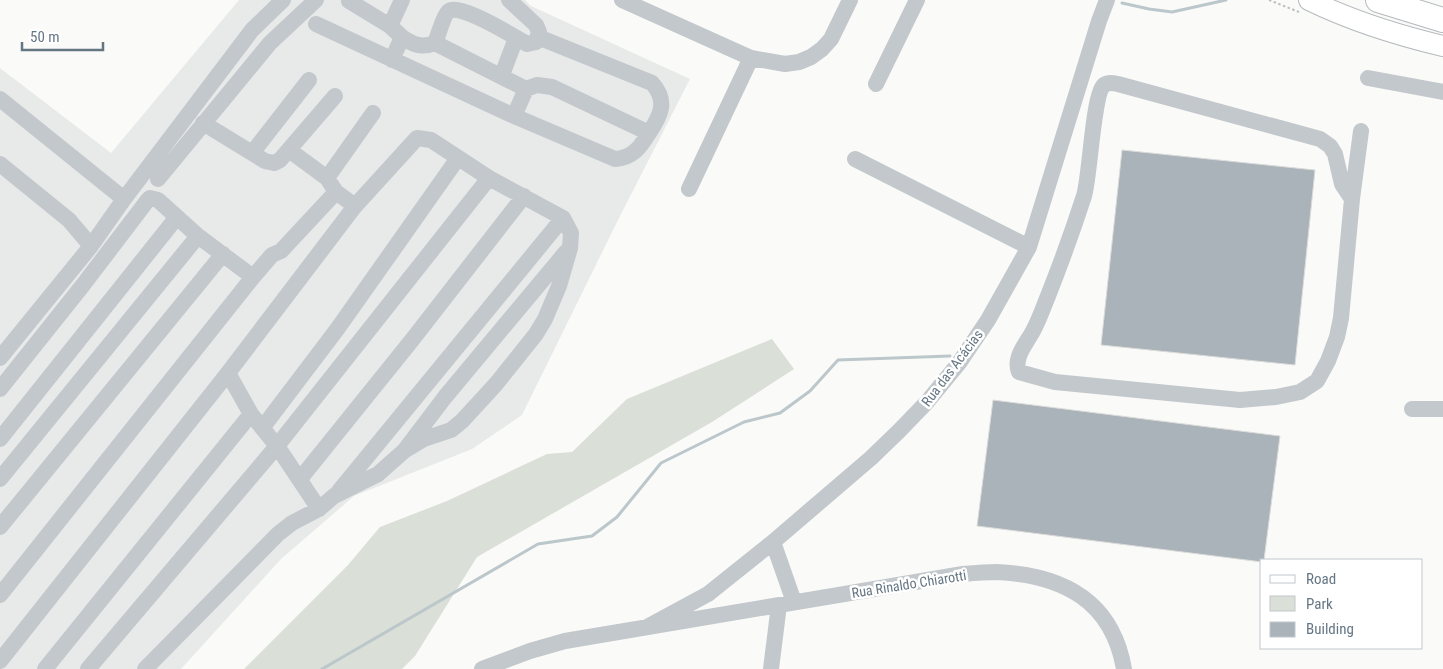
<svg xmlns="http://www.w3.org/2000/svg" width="1443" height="669" font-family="'Roboto Condensed',sans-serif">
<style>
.built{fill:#e8e9e9}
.green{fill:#dadfd7}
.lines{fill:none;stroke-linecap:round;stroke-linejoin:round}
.stream{stroke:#bbc7cb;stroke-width:3}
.building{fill:#aab3b9;stroke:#dcdcda}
.major-casing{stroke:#b5babe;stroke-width:22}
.highway-casing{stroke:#b4b9bd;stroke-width:26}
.path{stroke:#bbbfc2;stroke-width:2;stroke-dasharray:2.5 2.5;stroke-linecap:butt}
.minor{stroke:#c3c8cc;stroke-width:16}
.major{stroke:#fff;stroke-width:20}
.highway{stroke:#fff;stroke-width:24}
.labels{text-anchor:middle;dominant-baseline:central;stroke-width:5;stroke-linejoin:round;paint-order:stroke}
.street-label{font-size:14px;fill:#657683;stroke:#fff}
</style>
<rect width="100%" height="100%" fill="#fafaf8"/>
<path class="built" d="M239 0H525L531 6 690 79 618 220 522 415 472 449 354 496 281 559 181 669H0V68L111 153Z"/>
<path class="green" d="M772 339 794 369 712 422 477 557 415 656 402 669H244L348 565 380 527 447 501 547 454 572 452 627 399Z"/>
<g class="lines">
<path class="stream" d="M1122 3 1149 9 1172 12 1226 0
M322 669 538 544 592 536 617 517 661 463 744 422 780 413 810 391 838 360 950 356"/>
</g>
<path class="building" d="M1122 150 1315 170 1295 365 1101 345Z
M993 400 1280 436 1264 560H1262V562L977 526Z"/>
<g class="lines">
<defs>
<path id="major" d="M1309 0C1352 21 1397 35 1443 46"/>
<path id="highway" d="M1378 0 1443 20"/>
</defs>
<use href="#major" class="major-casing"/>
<use href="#highway" class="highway-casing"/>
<path class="path" d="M1269 0 1299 12"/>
<path class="minor" d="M509 0 536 25 539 32 536 42 527 44C515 37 460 3 449 11 444 14 438 36 435 43L526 89 537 85 552 87 649 133C661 115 668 101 652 83L538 37
M622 0 751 58 785 64 799 62 811 57 822 49 831 39 850 0
M349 1 390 26 402 37 392 60
M316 24 514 116 526 89
M390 26 402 0
M402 37C413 45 422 48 435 43
M502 75 516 38
M1368 78 1443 92
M876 84 917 0
M0 99 124 199
M373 113 327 178 336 192 355 206 417 138 431 140 489 178 563 218 571 233 570 248 559 286 545 319 536 334 496 384 462 421 451 430 424 439 404 451
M514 116 615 159C632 158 640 148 649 133
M203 123 265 161 274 163 280 160 335 96
M289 150 327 178
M252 153 309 80
M855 159 1029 247
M0 164 69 220 91 246
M158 179 270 43 316 0
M689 189 751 58
M1352 199 1342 184 1335 154 1330 146 1320 139 1118 84C1113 83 1108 82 1104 85 1093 94 1090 177 1084 196 1073 230 1061 263 1048 296 1043 308 1039 320 1033 331 1026 344 1013 358 1019 372L1055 382 1240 400 1276 397 1300 392 1317 381 1328 361 1337 337 1341 318 1352 199 1361 131
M0 358 91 246 124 199 252 30 283 0
M228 373 251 414 277 446 319 509
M0 389 83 285 147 201 150 198 158 200 198 236 253 277 272 255 281 251 336 192
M1412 409H1443
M263 427 338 328 458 158
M0 439 177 217
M0 479 198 236
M300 479 412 340 524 196
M339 491 563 218
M0 527 223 254
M773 542 794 602
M0 595 253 277
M647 627 708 594 773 542 871 458 899 431 927 402 959 363 988 320 1029 247 1099 21 1107 0
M0 661 228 373 355 206
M45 669 251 414
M88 669 277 446 489 178
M145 669 278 534 292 523 319 509 334 496 378 474 404 451 445 397 566 252
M482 669 530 651 565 641 963 574C974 573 986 572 997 572 1062 575 1112 600 1124 669
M771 669 779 605"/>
<use href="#major" class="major"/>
<use href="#highway" class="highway"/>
</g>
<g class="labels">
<g class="street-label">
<text transform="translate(952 368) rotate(-53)">Rua das Acácias</text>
<text transform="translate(909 584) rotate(-9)">Rua Rinaldo Chiarotti</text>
</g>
</g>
<rect x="1260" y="559" width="162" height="90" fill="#ffffff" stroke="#c1c8cd"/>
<rect x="1270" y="575" width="25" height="8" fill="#ffffff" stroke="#c1c8cd"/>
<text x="1306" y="584" font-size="15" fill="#657683">Road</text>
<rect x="1270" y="596" width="25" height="15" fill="#dadfd7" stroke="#c1c8cd"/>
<text x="1306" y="609" font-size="15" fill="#657683">Park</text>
<rect x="1270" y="622" width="25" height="15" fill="#aab3b9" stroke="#c1c8cd"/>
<text x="1306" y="634" font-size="15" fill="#657683">Building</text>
<path d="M22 42v8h81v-8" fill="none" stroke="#657683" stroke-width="2.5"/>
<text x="30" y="42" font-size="15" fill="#657683" stroke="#ffffff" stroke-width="4" paint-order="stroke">50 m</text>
</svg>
